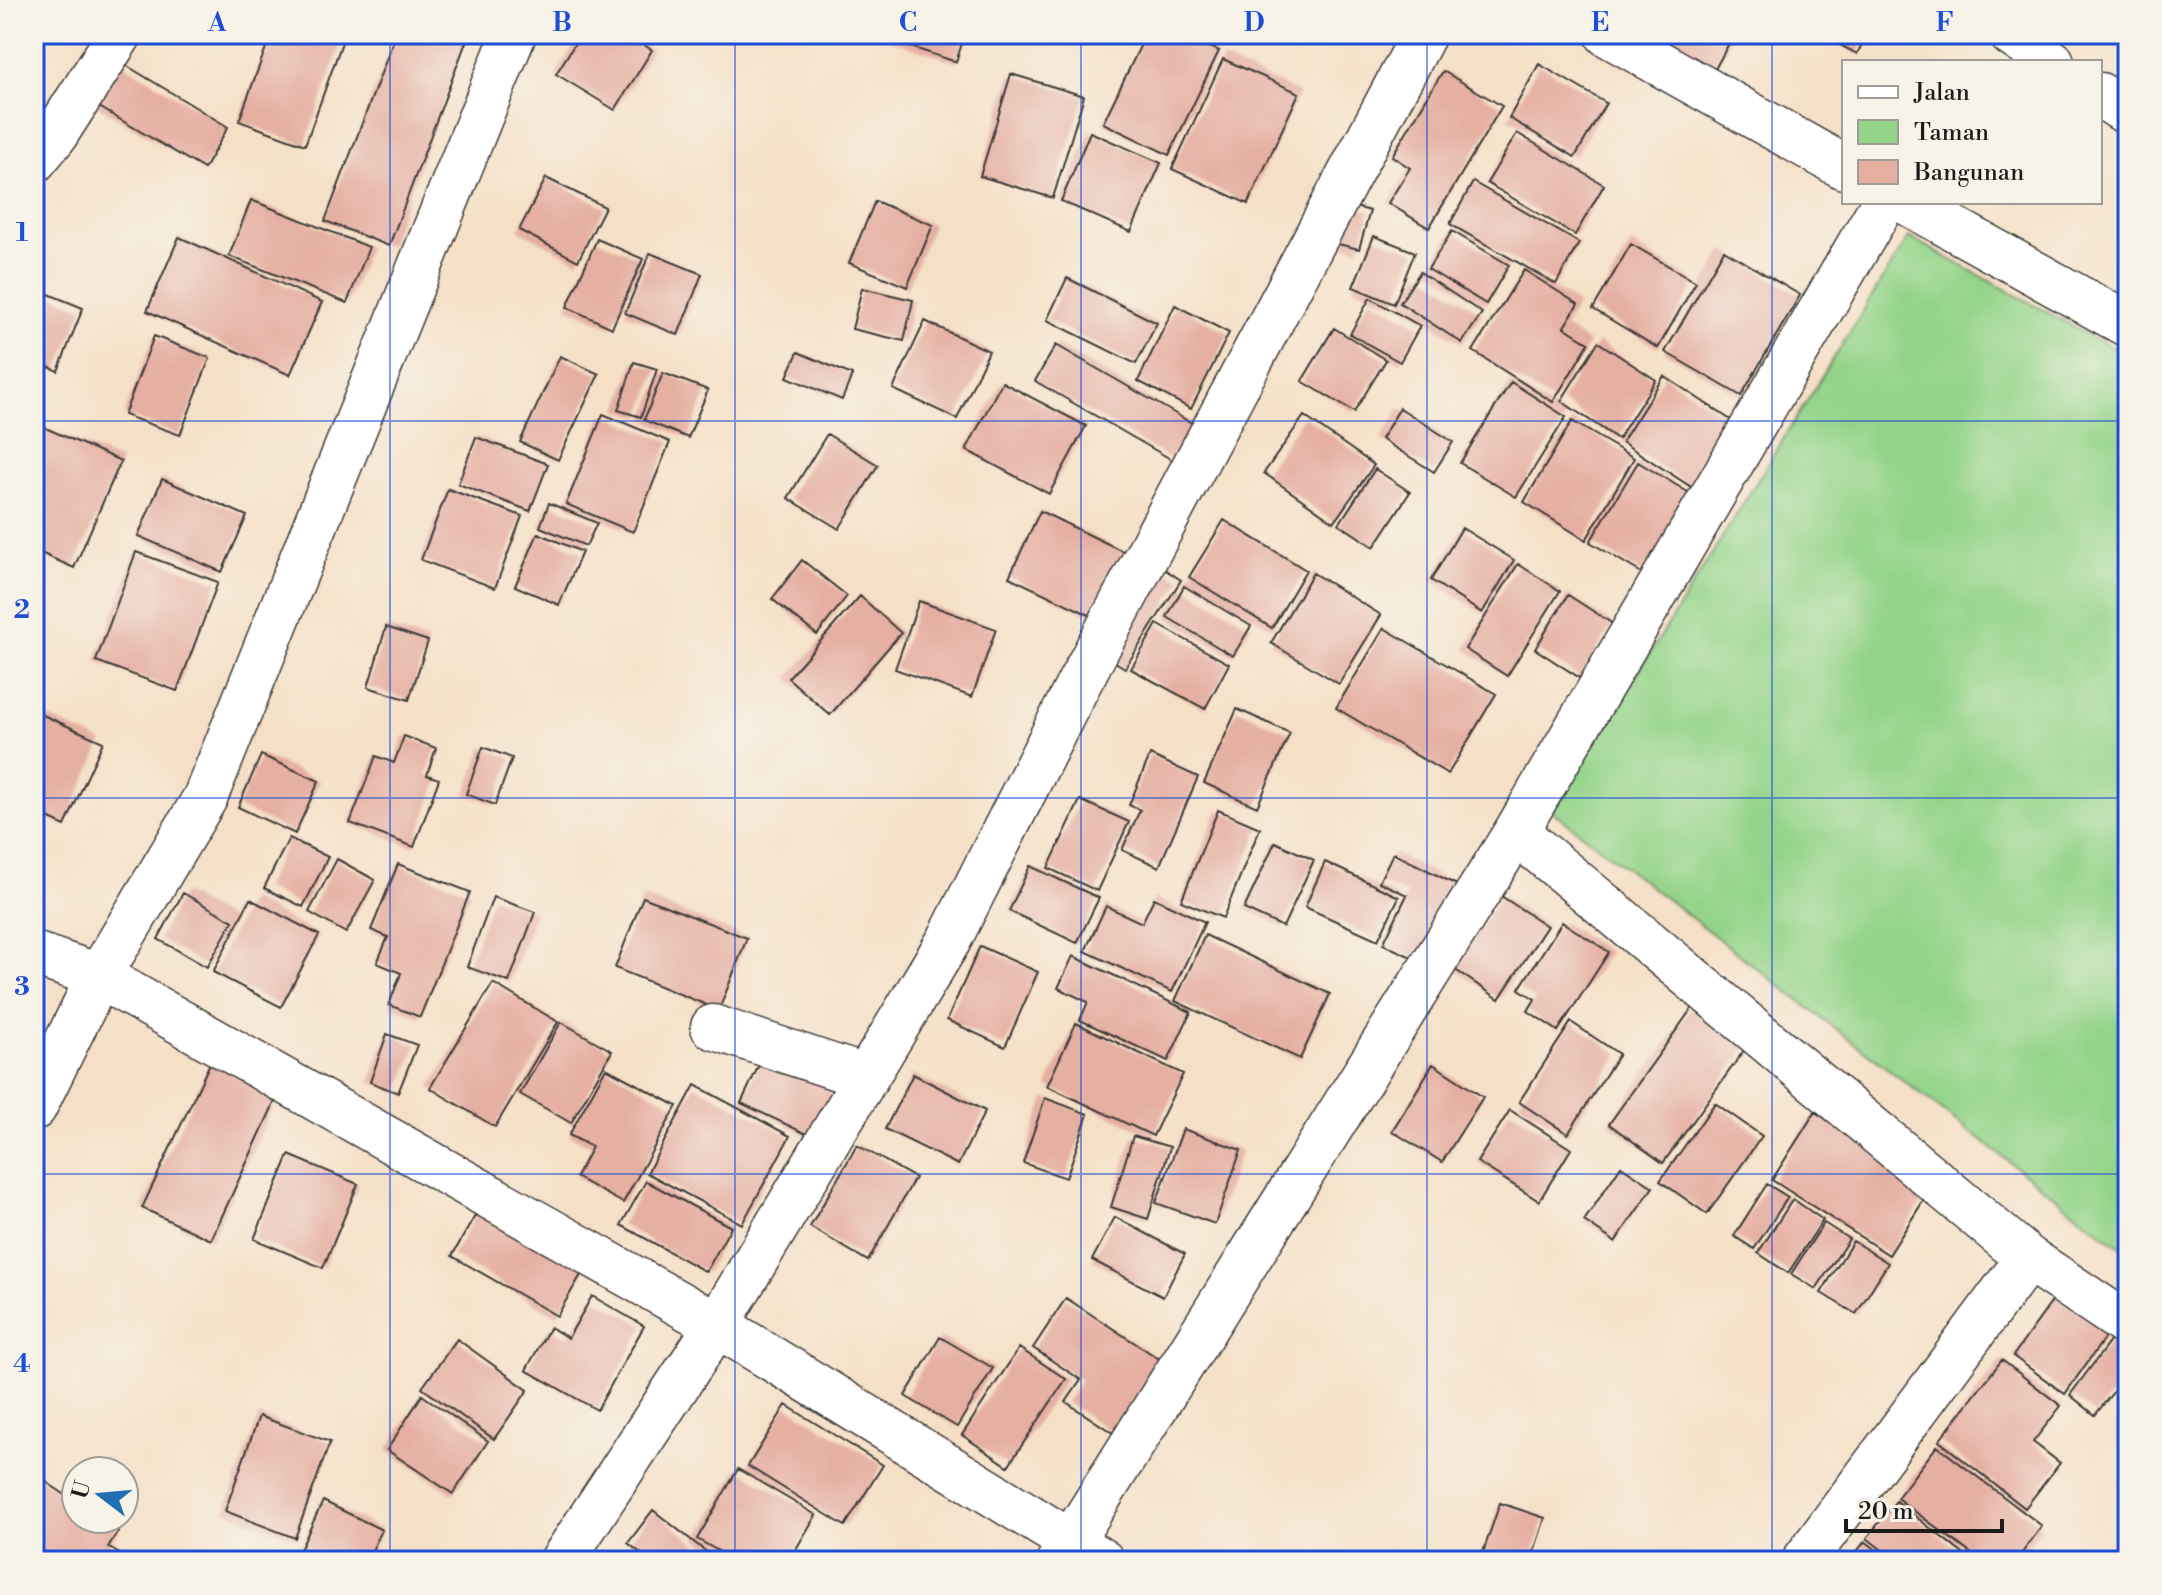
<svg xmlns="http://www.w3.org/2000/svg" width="2162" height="1595" font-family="'Libre Bodoni',serif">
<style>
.green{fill:#94d48a;stroke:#587853;stroke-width:2}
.building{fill:#e5afa2}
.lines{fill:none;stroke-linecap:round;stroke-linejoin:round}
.minor-casing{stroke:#3d3936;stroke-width:47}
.minor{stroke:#fff;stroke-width:44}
.grid{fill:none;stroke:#1d4ed8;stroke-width:2;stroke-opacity:0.55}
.neatline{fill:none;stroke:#1d4ed8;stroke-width:3}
.grid-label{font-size:26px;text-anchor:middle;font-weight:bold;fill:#1d4ed8}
</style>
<rect width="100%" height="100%" fill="#f7f3e8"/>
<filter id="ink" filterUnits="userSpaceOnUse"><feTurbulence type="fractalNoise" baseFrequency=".0125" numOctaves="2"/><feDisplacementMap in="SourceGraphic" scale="16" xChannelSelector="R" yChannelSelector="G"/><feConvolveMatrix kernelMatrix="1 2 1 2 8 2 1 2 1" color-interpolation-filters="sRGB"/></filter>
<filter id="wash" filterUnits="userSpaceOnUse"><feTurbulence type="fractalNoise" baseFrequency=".006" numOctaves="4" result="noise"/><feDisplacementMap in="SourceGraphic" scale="32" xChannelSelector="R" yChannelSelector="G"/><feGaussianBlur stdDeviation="1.8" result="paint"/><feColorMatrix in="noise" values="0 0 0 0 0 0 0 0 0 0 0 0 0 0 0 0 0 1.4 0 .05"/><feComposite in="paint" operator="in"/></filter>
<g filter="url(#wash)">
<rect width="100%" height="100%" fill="#f5e0c7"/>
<path class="green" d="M1909 237 2128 356V1253L1552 811Z"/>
<g id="blocks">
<path class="building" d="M271 34H345L305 145 239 121Z
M396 34H469L389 246 325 221Z
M581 34H626L652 50 615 110 556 74Z
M652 34H668L664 41Z
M872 34H965L956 62Z
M1146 34H1183L1219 51 1169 155 1103 123Z
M1673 34H1734L1707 84 1660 59Z
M1819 34H1867L1857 54Z
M1223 59 1299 93 1248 204 1172 169Z
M119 61 228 127 204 169 94 104Z
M1539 64 1606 103 1575 157 1509 118Z
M1443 71 1502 106 1429 228 1388 203 1410 168 1392 156Z
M1011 74 1084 96 1053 198 980 176Z
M1090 132 1161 163 1131 232 1061 201Z
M1517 133 1604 185 1575 235 1487 183Z
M546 178 605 207 578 261 519 230Z
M1473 182 1579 243 1556 284 1450 224Z
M251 200 369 247 347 303 229 256Z
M875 201 933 225 907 287 849 263Z
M1349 205 1370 211 1359 249 1338 244Z
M1452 231 1509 265 1486 304 1428 269Z
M1374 236 1415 252 1394 304 1353 287Z
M179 237 322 302 290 375 147 311Z
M597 239 643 259 612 328 567 307Z
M1631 244 1696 282 1658 348 1593 309Z
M1724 250 1800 295 1741 396 1665 352Z
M650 253 702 274 678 335 625 313Z
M1524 270 1578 304 1564 327 1589 343 1553 402 1473 351Z
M1420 272 1482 313 1462 343 1400 303Z
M1067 278 1157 323 1136 364 1047 320Z
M34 288 83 308 58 371 34 361Z
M862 288 913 300 904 341 852 329Z
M1370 298 1420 326 1400 362 1350 334Z
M1175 305 1229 333 1191 409 1138 381Z
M925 321 989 351 957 419 893 389Z
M1334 328 1386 360 1354 412 1302 381Z
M154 336 210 358 180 435 124 415Z
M1598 342 1656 380 1618 439 1561 401Z
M1056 345 1202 429 1181 465 1035 381Z
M798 352 852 375 842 400 787 377Z
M560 356 599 374 558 460 520 442Z
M634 362 657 369 641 417 618 410Z
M663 373 708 390 688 438 644 420Z
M1664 376 1743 428 1702 494 1622 442Z
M1002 382 1086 426 1049 494 966 450Z
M1511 382 1566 417 1516 497 1460 463Z
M1400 408 1453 442 1434 472 1381 439Z
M603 414 670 442 633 532 566 504Z
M1304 416 1374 465 1334 522 1264 473Z
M1572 421 1634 458 1586 540 1524 502Z
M34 423 121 461 74 568 34 550Z
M827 434 878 465 839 529 788 498Z
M476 437 548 464 530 511 458 484Z
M1638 462 1706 503 1658 583 1590 542Z
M1375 469 1410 492 1374 547 1339 524Z
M162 479 247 516 222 572 138 536Z
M448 489 522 516 495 588 421 560Z
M549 503 597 523 586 546 540 527Z
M1040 511 1131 555 1100 620 1009 577Z
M1224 520 1306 570 1272 628 1189 577Z
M1462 528 1514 560 1482 613 1431 580Z
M538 533 582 552 559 605 515 586Z
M136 552 218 582 177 691 96 661Z
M802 560 847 596 817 635 772 599Z
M1518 564 1560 591 1507 676 1465 649Z
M1158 565 1181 580 1125 668 1102 654Z
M1313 573 1381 615 1339 684 1271 643Z
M1184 586 1251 626 1233 656 1167 617Z
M1568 595 1613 624 1580 678 1535 649Z
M860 596 901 633 830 715 788 678Z
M919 601 996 629 972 697 895 669Z
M1157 624 1229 664 1205 709 1131 669Z
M386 627 428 641 409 700 368 687Z
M1384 628 1496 694 1448 774 1336 708Z
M1237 709 1290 733 1257 807 1204 783Z
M34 711 103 742 65 826 34 812Z
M404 736 436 748 427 775 439 779 414 847 350 823 376 756 394 763Z
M483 747 512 758 495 805 466 794Z
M261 755 319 781 295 834 238 807Z
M1150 755 1198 777 1159 867 1122 850 1140 810 1129 805Z
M1080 800 1129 822 1097 891 1048 868Z
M1218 810 1260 828 1223 918 1181 901Z
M289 838 328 857 303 907 264 888Z
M1275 842 1314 860 1283 927 1244 909Z
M1393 853 1459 886 1422 962 1383 944 1407 895 1379 882Z
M337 859 375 880 346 933 309 912Z
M1325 862 1399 897 1378 940 1305 907Z
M398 864 470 892 420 1017 389 1005 401 973 377 963 388 937 371 930Z
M1030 866 1099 898 1077 943 1009 911Z
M183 893 233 921 207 967 158 939Z
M1501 896 1547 926 1499 999 1454 969Z
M493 897 535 912 509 982 467 967Z
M643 897 747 938 719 1010 615 968Z
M1154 898 1205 922 1172 992 1085 951 1106 906 1142 923Z
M250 899 319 935 281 1007 213 972Z
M1562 922 1609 952 1558 1031 1528 1011 1535 999 1519 989Z
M1205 935 1330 994 1300 1059 1175 1001Z
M980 946 1038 972 1005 1047 947 1020Z
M1073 956 1191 1012 1168 1061 1080 1020 1088 1002 1058 988Z
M493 983 558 1022 495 1127 430 1088Z
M1695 1004 1750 1042 1663 1163 1609 1124Z
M561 1022 612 1051 571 1123 520 1094Z
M1571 1022 1619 1054 1568 1134 1519 1102Z
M1076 1023 1183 1074 1153 1136 1047 1086Z
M387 1034 417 1045 398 1093 370 1082Z
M767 1048 848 1086 821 1141 741 1103Z
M210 1063 278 1095 211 1240 142 1208Z
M1433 1064 1483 1097 1442 1162 1392 1131Z
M606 1068 677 1106 623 1203 576 1177 592 1147 569 1135Z
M913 1074 985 1111 958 1165 885 1129Z
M695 1085 790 1136 742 1224 647 1173Z
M1045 1098 1088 1114 1066 1178 1023 1163Z
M1715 1103 1762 1136 1707 1214 1660 1181Z
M1510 1110 1571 1149 1539 1201 1477 1162Z
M1815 1112 1932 1187 1889 1255 1772 1180Z
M1183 1129 1241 1150 1215 1224 1156 1203Z
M1133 1136 1170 1147 1148 1219 1111 1207Z
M857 1145 915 1178 868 1261 810 1227Z
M289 1155 358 1184 323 1268 254 1239Z
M1621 1166 1653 1187 1615 1242 1584 1221Z
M646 1181 731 1227 706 1272 621 1225Z
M1767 1184 1788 1197 1754 1249 1734 1236Z
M1793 1199 1823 1220 1788 1273 1758 1253Z
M483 1202 589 1261 557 1316 452 1256Z
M1115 1217 1185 1254 1163 1297 1092 1260Z
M1824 1223 1849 1239 1816 1289 1791 1274Z
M1853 1241 1888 1263 1856 1314 1821 1293Z
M592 1296 644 1326 597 1410 526 1370 550 1327 568 1338Z
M2056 1296 2108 1333 2065 1394 2013 1356Z
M1066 1298 1161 1360 1113 1433 1066 1402 1081 1380 1033 1348Z
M2114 1336 2128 1347V1373L2095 1415 2070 1395Z
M940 1337 993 1368 957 1427 905 1396Z
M457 1339 528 1390 494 1439 422 1388Z
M1019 1348 1066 1379 1008 1466 962 1435Z
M2002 1360 2061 1406 2033 1442 2060 1463 2025 1508 1939 1441Z
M422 1395 488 1441 453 1494 387 1450Z
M786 1405 883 1465 845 1526 748 1466Z
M259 1416 330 1442 295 1538 225 1511Z
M1937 1446 2042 1526 2016 1561H1981L1897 1498Z
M738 1469 816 1515 789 1561H736L697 1539Z
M34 1474 76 1502V1519H102L119 1530 108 1547 123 1556 120 1561H34Z
M323 1501 382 1530 367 1561H323L300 1550Z
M1896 1501 1963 1554 1958 1561H1896L1867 1538Z
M1500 1503 1545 1518 1531 1561H1480Z
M653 1510 718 1561H651L628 1543Z
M1865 1541 1891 1561H1850Z
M2128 1545V1561H2118Z
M1549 1554 1567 1561H1547Z"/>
</g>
</g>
<g filter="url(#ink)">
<use href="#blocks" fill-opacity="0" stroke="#3d3936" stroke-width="2"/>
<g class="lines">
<defs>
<path id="minor" d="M1607 34 1844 167
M2011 34 2052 62
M2100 95 2128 113
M34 161 54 137 120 34
M1906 202 2128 325
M1516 832 2028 1258 2128 1325
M34 954 99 976 717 1325 1102 1561
M713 1027 865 1077
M34 1108 99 976 205 798 514 34
M562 1561 717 1325 949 940 1078 685 1424 34
M1059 1561 1516 832 1884 202
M1804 1561 2028 1258"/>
</defs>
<use href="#minor" class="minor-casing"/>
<use href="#minor" class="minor"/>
</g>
</g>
<path class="grid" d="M390 34V1561M735 34V1561M1081 34V1561M1427 34V1561M1772 34V1561M34 421H2128M34 798H2128M34 1174H2128"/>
<rect width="2162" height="1595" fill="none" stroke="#f7f3e8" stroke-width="88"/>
<rect x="1842" y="60" width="260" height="144" fill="#f7f3e8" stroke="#9f9d96" stroke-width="2"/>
<rect x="1858" y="86" width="40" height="12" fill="#ffffff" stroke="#9f9d96" stroke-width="2"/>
<text x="1914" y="100" font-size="24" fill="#1c1c1c">Jalan</text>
<rect x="1858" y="120" width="40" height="24" fill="#94d48a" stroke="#9f9d96" stroke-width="2"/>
<text x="1914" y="140" font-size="24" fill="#1c1c1c">Taman</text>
<rect x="1858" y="160" width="40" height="24" fill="#e5afa2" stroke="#9f9d96" stroke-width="2"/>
<text x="1914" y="180" font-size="24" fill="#1c1c1c">Bangunan</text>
<g transform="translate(100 1495) rotate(286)"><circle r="38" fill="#f7f3e8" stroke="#9f9d96" stroke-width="2"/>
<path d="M0-6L14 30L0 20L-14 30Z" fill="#1f6fb2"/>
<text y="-12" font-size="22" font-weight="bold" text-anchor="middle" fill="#1c1c1c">U</text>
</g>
<path d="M1846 1519v12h156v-12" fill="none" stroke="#1c1c1c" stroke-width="4"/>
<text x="1858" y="1519" font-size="24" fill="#1c1c1c" stroke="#f7f3e8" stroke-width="6" paint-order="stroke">20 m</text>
<rect x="44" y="44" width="2074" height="1507" class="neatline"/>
<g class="grid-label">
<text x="217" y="31">A</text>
<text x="562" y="31">B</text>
<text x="908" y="31">C</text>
<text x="1254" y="31">D</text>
<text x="1600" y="31">E</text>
<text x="1945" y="31">F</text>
<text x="22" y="241">1</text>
<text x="22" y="618">2</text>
<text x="22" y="995">3</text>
<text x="22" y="1372">4</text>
</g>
</svg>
